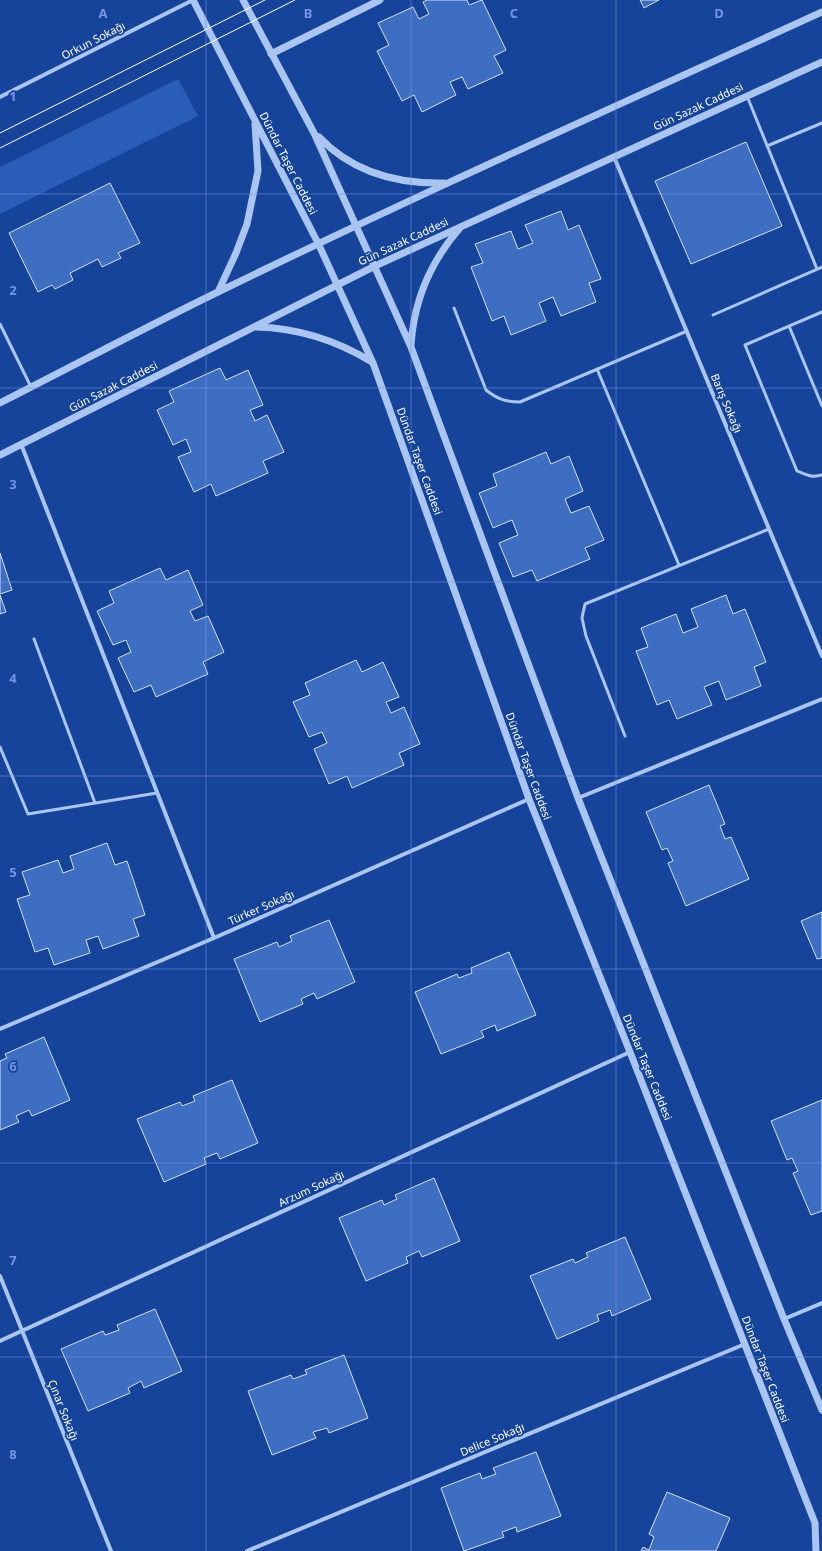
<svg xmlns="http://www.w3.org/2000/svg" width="822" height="1551" font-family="'Noto Sans',sans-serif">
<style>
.green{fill:#295db8}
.building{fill:#3e6ec1;stroke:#d2e2fd}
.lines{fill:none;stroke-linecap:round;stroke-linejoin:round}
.service{stroke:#aac5f2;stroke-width:3}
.minor{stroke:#aac5f2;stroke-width:4}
.tertiary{stroke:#aac5f2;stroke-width:7}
.tram{stroke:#fff;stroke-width:1}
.grid{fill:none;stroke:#7795e8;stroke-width:1;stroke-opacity:0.55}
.labels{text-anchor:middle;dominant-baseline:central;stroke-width:3.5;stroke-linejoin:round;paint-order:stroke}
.street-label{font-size:11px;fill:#fff;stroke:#15449a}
.grid-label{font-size:13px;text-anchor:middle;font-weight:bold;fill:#7795e8;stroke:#15449a;stroke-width:3.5;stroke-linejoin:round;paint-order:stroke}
</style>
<rect width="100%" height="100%" fill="#15449a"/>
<path class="green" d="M178 79 198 116 0 214V167Z"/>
<path class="building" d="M427 0H467L469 5 482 0 506 50 494 56 503 73 468 89 462 77 450 82 456 95 422 112 414 95 402 101 377 51 389 45 378 23 413 7 419 19 429 14 423 2Z
M640 0H659L644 8Z
M746 142 782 226 691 264 655 181Z
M110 183 140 243 118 253 121 258 102 267 98 259 70 273 73 280 55 289 52 285 38 292 9 233Z
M561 211 568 230 579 225 601 279 589 283 596 302 561 316 553 297 539 303 546 321 511 335 504 316 492 321 471 267 483 263 475 244 511 231 518 249 533 243 525 225Z
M220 368 226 380 248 370 263 405 250 410 255 421 267 415 284 452 263 461 268 473 216 496 211 484 194 492 178 457 191 452 186 439 173 445 157 410 174 402 169 391Z
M546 452 551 464 569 456 583 491 565 499 571 513 589 506 604 540 585 548 590 559 537 581 532 570 513 577 499 543 518 535 512 520 493 528 479 493 497 486 493 474Z
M0 553 12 590 0 594Z
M160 568 166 580 188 570 203 605 190 611 195 621 208 616 224 652 203 662 208 674 156 697 151 685 134 692 118 658 131 652 126 640 113 645 97 611 114 603 109 591Z
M0 595 6 612 0 614Z
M726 595 733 614 745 609 766 662 754 667 761 686 726 700 719 681 704 687 712 705 677 719 669 700 657 705 636 651 648 647 641 628 676 614 683 633 698 627 691 609Z
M356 660 362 672 383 662 399 697 386 702 391 713 404 707 420 744 399 753 404 765 352 788 347 776 329 784 314 749 327 743 322 732 309 737 293 702 310 695 305 683Z
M709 785 725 824 720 826 725 839 731 837 749 879 686 906 668 863 673 861 667 848 662 850 646 812Z
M107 843 115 865 127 861 145 915 133 919 139 936 103 949 98 936 86 940 90 953 54 965 48 948 35 952 17 899 30 895 22 872 58 860 63 873 74 869 70 856Z
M822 912V958L817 959 801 921Z
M329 920 355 982 317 999 314 993 301 999 303 1004 260 1022 234 959 277 942 279 947 292 941 290 936Z
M509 952 536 1015 497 1031 495 1025 481 1031 484 1037 441 1054 415 992 457 974 459 978 472 973 471 968Z
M44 1037 70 1100 32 1116 29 1110 16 1116 19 1122 0 1130V1061L7 1058 5 1054Z
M232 1080 258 1143 220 1159 217 1153 204 1158 206 1164 164 1182 137 1119 180 1102 182 1106 195 1101 193 1096Z
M822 1100V1211L811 1215 793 1173 798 1171 792 1158 787 1160 771 1121Z
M434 1178 460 1241 422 1257 419 1251 406 1257 408 1263 366 1281 339 1218 382 1200 384 1205 397 1199 395 1195Z
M625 1237 651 1299 612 1316 610 1310 597 1315 599 1321 557 1339 530 1276 573 1259 575 1263 588 1257 586 1253Z
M155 1309 182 1371 144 1388 141 1381 128 1388 130 1393 88 1411 61 1349 103 1331 105 1335 119 1330 117 1325Z
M344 1355 368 1418 329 1433 327 1428 313 1432 316 1438 272 1455 248 1391 291 1375 293 1379 307 1374 305 1370Z
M536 1452 561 1516 517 1532 516 1527 502 1532 504 1537 464 1551 441 1488 480 1473 482 1479 496 1474 493 1468Z
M667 1492 730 1518 716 1551H641L643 1547 649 1550 654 1537 649 1534Z"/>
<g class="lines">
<path class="service" d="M747 96 817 269
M767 146 822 123
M454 308 486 390C497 399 506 402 520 402L687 331
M822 312 745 345 797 471C806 475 812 478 822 475
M713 315 822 267
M0 324 31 387
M789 326 822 406
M597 369 679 565
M34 639 95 803
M625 736 586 636 582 618 585 604 769 529
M0 747 28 814 157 793"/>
<path class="minor" d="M0 97 193 0
M614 157 822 656
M21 444 214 938
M578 798 822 699
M0 1029 214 938 529 799
M0 1276 111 1551
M784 1319 822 1303
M0 1341 630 1052
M247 1551 745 1344"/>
<path class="tertiary" d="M193 0 318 243 373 363 529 799 630 1052 815 1523 816 1551
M243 0 314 133 411 347 578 798 784 1319 822 1410
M271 54 380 0
M319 137C352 172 397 184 444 183
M218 292 236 253 247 224 258 171 255 124
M256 327C299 328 336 340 372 362
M411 345C414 300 430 262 460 228
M0 403C73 366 146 327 220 291 419 194 621 104 822 12
M0 455 375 266 822 62"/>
<path class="tram" d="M0 133 265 0
M0 148 295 0"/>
</g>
<path class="grid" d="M206 0V1551M411 0V1551M616 0V1551M0 194H822M0 388H822M0 582H822M0 776H822M0 969H822M0 1163H822M0 1357H822"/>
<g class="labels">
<g class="street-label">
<text transform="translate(93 40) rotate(-27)">Orkun Sokağı</text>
<text transform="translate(698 106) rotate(-25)">Gün Sazak Caddesi</text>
<text transform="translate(289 163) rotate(63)">Dündar Taşer Caddesi</text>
<text transform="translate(403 241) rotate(-25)">Gün Sazak Caddesi</text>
<text transform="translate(113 386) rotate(-27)">Gün Sazak Caddesi</text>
<text transform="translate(727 403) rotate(67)">Barış Sokağı</text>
<text transform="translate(420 461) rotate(70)">Dündar Taşer Caddesi</text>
<text transform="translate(529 766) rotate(70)">Dündar Taşer Caddesi</text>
<text transform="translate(261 907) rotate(-24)">Türker Sokağı</text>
<text transform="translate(648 1067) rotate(68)">Dündar Taşer Caddesi</text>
<text transform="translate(311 1188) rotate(-25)">Arzum Sokağı</text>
<text transform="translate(766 1369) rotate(69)">Dündar Taşer Caddesi</text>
<text transform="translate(64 1410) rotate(68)">Çınar Sokağı</text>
<text transform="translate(492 1439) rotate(-23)">Delice Sokağı</text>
</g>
</g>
<g class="grid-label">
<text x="103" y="18">A</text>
<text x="308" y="18">B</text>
<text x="514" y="18">C</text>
<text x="719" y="18">D</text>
<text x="13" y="101">1</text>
<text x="13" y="295">2</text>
<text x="13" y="489">3</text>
<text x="13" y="683">4</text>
<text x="13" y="877">5</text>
<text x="13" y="1071">6</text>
<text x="13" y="1265">7</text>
<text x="13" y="1459">8</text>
</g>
</svg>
